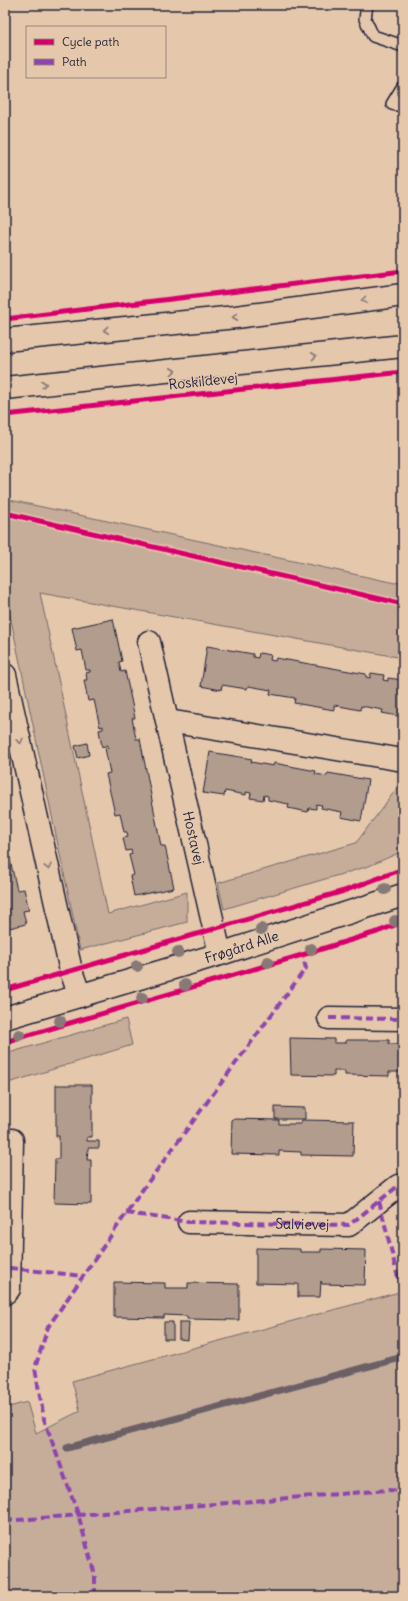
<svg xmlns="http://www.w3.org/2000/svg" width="408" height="1601" font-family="Delius,sans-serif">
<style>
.green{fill:#c6ad9a;stroke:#74686a}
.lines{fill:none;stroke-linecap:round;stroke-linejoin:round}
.stream{stroke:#6c6066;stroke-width:7}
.building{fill:#b29c8e;stroke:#22223b}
.service-casing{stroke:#22223b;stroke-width:14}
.minor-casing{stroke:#22223b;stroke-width:25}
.tertiary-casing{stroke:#22223b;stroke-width:25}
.secondary-casing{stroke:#22223b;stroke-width:25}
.service{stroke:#e5c8ac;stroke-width:11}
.minor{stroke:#e5c8ac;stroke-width:22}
.tertiary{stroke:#e5c8ac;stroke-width:22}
.secondary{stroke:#e5c8ac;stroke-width:22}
.quiet{stroke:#8e44ad;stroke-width:4;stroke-dasharray:8 4;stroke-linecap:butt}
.cycleway-casing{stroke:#e5c8ac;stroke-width:8}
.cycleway{stroke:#d6006c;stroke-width:5}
.tree{fill:#887876}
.oneway{stroke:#847574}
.labels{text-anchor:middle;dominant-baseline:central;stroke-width:3;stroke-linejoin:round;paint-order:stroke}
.street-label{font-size:14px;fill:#22223b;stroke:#e5c8ac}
</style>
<rect width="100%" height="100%" fill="#e5c8ac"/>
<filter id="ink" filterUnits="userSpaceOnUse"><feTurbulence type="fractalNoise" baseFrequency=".025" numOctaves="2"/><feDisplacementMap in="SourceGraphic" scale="8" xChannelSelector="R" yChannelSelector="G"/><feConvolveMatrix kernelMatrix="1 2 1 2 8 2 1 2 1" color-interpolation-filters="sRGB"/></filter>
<g filter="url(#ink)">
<path class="green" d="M5 499 395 583 403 581V658L40 593 108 914 187 892V922L80 950 5 591Z
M403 780V851L369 866 224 909 218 883 356 843Z
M126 1019 132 1045 5 1084V1054Z
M403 1291V1596H5V1408L27 1402 36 1433 80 1411 72 1381Z"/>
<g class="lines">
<path class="stream" d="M67 1448 403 1357"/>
</g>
<path class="building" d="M113 619 122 661 119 662 121 672 125 671 135 718H132L136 739H140L161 846H165L174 888 134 896 130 876 134 875 129 855 132 854 131 850 126 851 123 838 128 837 127 832H124L120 813 115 814 106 774 110 773 105 748H108V745L102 747 99 730 103 729V726L100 727 94 700 88 701 84 680H87L86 673 90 672V670H86L82 650 77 651 72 628Z
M207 646 253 654V657L258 658 259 653 271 655 270 660 275 661 276 658 366 674V677L370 678 371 673 384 675 383 680 388 681V678L403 680V717L382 713 383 710 361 706 360 710 334 705V710L294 703 295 698 270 694 271 690 248 686 247 689 222 685 221 690 201 686Z
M87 743 89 755 78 758 75 746Z
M210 752 252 759 251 762 273 766 274 763 316 771 315 774 327 776 328 773 368 780 361 821 341 817 342 812 321 808 322 805 316 804V809L309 808 308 812 288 808 289 804 268 800V796L264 795 263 800 250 798 251 793 246 792V795L225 791 224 796 203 793Z
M5 838 17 890 24 889 29 910 23 911 26 924 5 929Z
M290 1038 334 1039V1043H346V1040H389V1044H403V1084H400V1072H389V1076L345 1075V1071H334V1076L291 1075Z
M56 1085H92V1137H87V1141H99V1148H88L87 1160H91V1204L54 1203 55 1159H59V1136H56Z
M275 1107 305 1108V1119H275Z
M232 1119 279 1120V1124H301V1120L354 1121 353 1156 301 1155V1152L279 1151V1155L231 1154Z
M401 1203H403V1239H400Z
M256 1248 300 1249V1252H321V1249L366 1250 365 1285 322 1284 321 1281 320 1297H298V1284L256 1283Z
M114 1282 165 1283V1288H188V1283L239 1284V1320L187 1319V1316L164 1315V1318L114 1317Z
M164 1322H173V1339H164Z
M179 1322H189L188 1340 179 1339Z"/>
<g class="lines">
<defs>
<path id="service" d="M367 5 365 19 373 36 403 46
M403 86 392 104 403 106"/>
<g id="minor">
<path id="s1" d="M149 642 220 954"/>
<path d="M5 675 71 971 80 996"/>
<path d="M168 721 403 760"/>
<path d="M329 1018 403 1019"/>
<path d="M189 1222 349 1225 398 1186H403"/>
<path d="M5 1293 9 1289 12 1140"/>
</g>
<g id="tertiary">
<path id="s2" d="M5 1018 220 954 403 895"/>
</g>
<path id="secondary" d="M5 340 236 317 403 295
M5 388 403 346"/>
</defs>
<use href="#service" class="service-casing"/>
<use href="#minor" class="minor-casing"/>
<use href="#tertiary" class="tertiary-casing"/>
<use href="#secondary" class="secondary-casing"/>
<use href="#service" class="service"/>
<use href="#minor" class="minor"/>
<use href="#tertiary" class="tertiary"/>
<use href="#secondary" class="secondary"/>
<g class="quiet">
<path d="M329 1018 403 1019"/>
<path d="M379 1201 403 1298"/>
<path id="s3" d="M126 1213 189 1222 349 1225 398 1186H403"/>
<path d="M10 1268 83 1276"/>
<path d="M5 1521 388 1490 403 1491"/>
<path d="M95 1596V1575L78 1514 44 1419 35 1368 48 1327 143 1189 306 968 302 955"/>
</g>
<defs>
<path id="cycleway" d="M5 319 403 271
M5 415 403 372
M5 513 403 604
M5 990 344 891 403 869
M5 1042 302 955 377 932 403 922"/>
</defs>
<use href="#cycleway" class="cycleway-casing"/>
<use href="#cycleway" class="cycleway"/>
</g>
<g class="tree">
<circle cx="385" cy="889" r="6"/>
<circle cx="395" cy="921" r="6"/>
<circle cx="261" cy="929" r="6"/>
<circle cx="311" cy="949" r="6"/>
<circle cx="178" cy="952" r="6"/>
<circle cx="268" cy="962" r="6"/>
<circle cx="137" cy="966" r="6"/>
<circle cx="185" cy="985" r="6"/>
<circle cx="142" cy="998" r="6"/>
<circle cx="60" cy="1021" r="6"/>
<circle cx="19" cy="1035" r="6"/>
</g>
<defs><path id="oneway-chevron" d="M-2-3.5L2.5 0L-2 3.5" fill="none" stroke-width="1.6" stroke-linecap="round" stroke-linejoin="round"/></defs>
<g class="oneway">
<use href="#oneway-chevron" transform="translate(364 300) rotate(173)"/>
<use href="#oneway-chevron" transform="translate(235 317) rotate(173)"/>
<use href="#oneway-chevron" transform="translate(106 330) rotate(174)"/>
<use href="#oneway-chevron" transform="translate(314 356) rotate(-6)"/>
<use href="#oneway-chevron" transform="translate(173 371) rotate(-6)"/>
<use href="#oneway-chevron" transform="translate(44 384) rotate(-6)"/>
<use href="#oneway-chevron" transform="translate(20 741) rotate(77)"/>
<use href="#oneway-chevron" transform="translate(48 867) rotate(77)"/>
</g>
</g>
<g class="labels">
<g class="street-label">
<text transform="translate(203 381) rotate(-6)">Roskildevej</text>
<text stroke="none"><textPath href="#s1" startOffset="201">Hostavej</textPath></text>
<text stroke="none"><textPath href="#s2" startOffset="247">Frøgård Alle</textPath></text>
<text stroke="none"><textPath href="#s3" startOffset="177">Salvievej</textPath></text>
</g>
</g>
<rect width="408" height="1601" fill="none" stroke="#e5c8ac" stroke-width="20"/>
<rect x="10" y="10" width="388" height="1581" fill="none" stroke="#22223b" stroke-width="1.5" filter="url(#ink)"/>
<rect x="26" y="26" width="140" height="52" fill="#e5c8ac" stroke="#97867f"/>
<rect x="34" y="39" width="20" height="6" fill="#d6006c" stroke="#97867f"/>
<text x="62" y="46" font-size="12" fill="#22223b">Cycle path</text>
<rect x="34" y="59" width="20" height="6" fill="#8e44ad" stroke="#97867f"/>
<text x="62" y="66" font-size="12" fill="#22223b">Path</text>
</svg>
